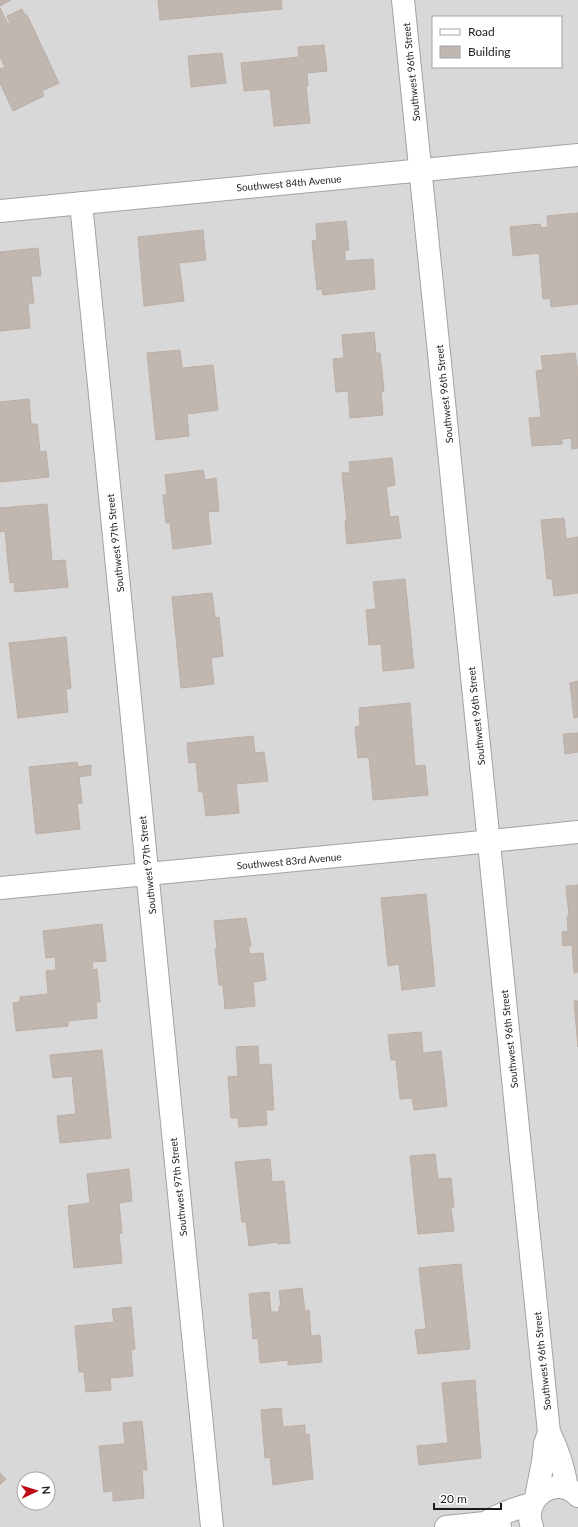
<svg xmlns="http://www.w3.org/2000/svg" width="578" height="1527" font-family="Lato,sans-serif">
<style>
.residential{fill:#d9d8d8;fill-rule:evenodd}
.building{fill:#c0b7b1;stroke:#bdaea4}
.lines{fill:none;stroke-linecap:round;stroke-linejoin:round}
.minor-casing{stroke:#a2a2a2;stroke-width:24}
.tertiary-casing{stroke:#a2a2a2;stroke-width:24}
.minor{stroke:#fff;stroke-width:22}
.tertiary{stroke:#fff;stroke-width:22}
.labels{text-anchor:middle;dominant-baseline:central;stroke-width:3.5;stroke-linejoin:round;paint-order:stroke}
.street-label{font-size:10px;fill:#1b1b1b;stroke:#fff}
</style>
<rect width="100%" height="100%" fill="#ece8e1"/>
<path class="residential" d="M0 0H578V1527H0ZM433 17H561V67H433ZM24 1479H48V1503H24Z"/>
<path class="building" d="M0 0H11L0 6Z
M158 0H281L282 9 160 20Z
M0 8 8 24 10 23 7 16 22 9 25 15H27L59 83 42 91 44 96 13 111 0 83V69L5 67 0 57Z
M324 45 327 71 307 73 308 86H306L310 123 274 126 270 89 244 91 241 63 299 57 298 47Z
M222 53 226 83 191 87 188 56Z
M578 213V304L551 307 550 298 543 299 539 253 513 256 510 227 540 224 541 228 548 227 547 216Z
M346 221 349 250H345V261L373 259 375 289 323 295 322 289 317 290 312 241 317 240 316 224Z
M203 230 206 260 179 263 184 301 144 306 138 237Z
M38 248 41 276H31L34 303H28L30 328 0 331V252Z
M374 332 376 353H380L384 391 381 392 383 415 350 418 348 391 336 392 333 359 344 358 342 335Z
M180 350 182 368 213 365 218 410 187 414 189 436 156 440 147 353Z
M575 353 578 372V448L572 449 571 438 562 439V444L532 446 529 418 541 417 536 371 543 370 541 356Z
M29 399 31 424H37L40 452 46 451 49 477 0 482V402Z
M392 458 395 485 386 487 390 517 398 516 401 538 347 544 345 521H347L342 473H350L349 462Z
M203 470 205 480 216 478 219 511 208 512 211 544 173 549 170 522 166 523 163 495H167L165 475Z
M47 504 52 561 65 560 68 587 15 592 14 582 10 583 5 531 0 532V508Z
M564 518 566 539 578 537V593L554 596 552 579H547L541 520Z
M405 579 414 668 383 671 381 644 369 645 366 610 376 609 373 582Z
M212 593 215 618 219 617 223 656 211 658 214 684 181 688 172 597Z
M66 637 71 688 66 689 68 712 18 718 9 643Z
M578 681V717L574 718 570 683Z
M410 703 415 766 425 765 428 795 373 800 369 757 358 758 355 727 360 726 359 708Z
M578 733V752L565 754 563 734Z
M253 736 255 753 264 752 268 781 236 784 239 813 206 816 203 792H199L196 762 189 763 187 743Z
M77 762 78 767 91 765V775L79 777 82 803H77L80 829 36 834 29 767Z
M578 885V972L574 973 572 945 563 946 562 932 568 931 567 916H569L566 886Z
M426 894 435 986 402 990 399 964 388 966 381 898Z
M246 918 251 946H249V954L263 953 266 980 253 982 255 1006 225 1009 223 985H219L215 949 217 948 214 921Z
M102 924 106 961 92 962 93 970 97 969 100 1002H96L97 1018 68 1021V1026L16 1031 13 1003 20 1002V997L48 994 46 971 56 970 55 957 46 958 43 931Z
M574 1001H578V1047Z
M421 1032 423 1053 441 1051 447 1106 414 1110 412 1098 400 1099 396 1060H391L388 1035Z
M258 1046 259 1065 271 1064 274 1110H266L267 1125 239 1127 238 1118H231L228 1077 238 1076 236 1047Z
M102 1050 111 1138 60 1143 57 1116 76 1114 72 1076 53 1078 50 1055Z
M435 1154 438 1179 451 1178 454 1207H451L454 1231 418 1234 410 1156Z
M270 1159 272 1182 284 1181 290 1243 278 1244 277 1242 249 1246 246 1222H242L235 1162Z
M129 1169 132 1201 119 1203 122 1233 119 1234 122 1263 74 1268 68 1206 90 1203 87 1174Z
M461 1264 470 1349 418 1354 415 1330 426 1329 419 1268Z
M302 1288 305 1311 309 1310 311 1336 320 1335 322 1362 288 1365V1360L260 1363 258 1338 253 1339 249 1294 269 1292 271 1312H279V1306H281L279 1291Z
M131 1307 135 1349 131 1350 133 1376 110 1378 111 1390 86 1392 84 1372H79L75 1326 114 1322 112 1309Z
M475 1380 481 1458 419 1465 417 1446 448 1443 442 1383Z
M281 1408 283 1427 305 1425V1435L309 1434 313 1479 273 1485 270 1457 265 1458 261 1410Z
M142 1421 147 1470H142L144 1498 113 1501V1491L104 1492 99 1446 125 1444 123 1423Z
M0 1473 6 1479 0 1485Z"/>
<g class="lines">
<defs>
<path id="minor" d="M81 203 212 1527
M0 211 578 155
M0 888 452 845 578 832"/>
<path id="tertiary" d="M403 0 549 1432C558 1450 564 1469 567 1488
M536 1497 543 1462 545 1444 549 1432
M485 1523C500 1514 515 1508 532 1504
M446 1527 485 1523 500 1527
M532 1527C521 1498 556 1473 578 1496"/>
</defs>
<use href="#minor" class="minor-casing"/>
<use href="#tertiary" class="tertiary-casing"/>
<use href="#minor" class="minor"/>
<use href="#tertiary" class="tertiary"/>
</g>
<g class="labels">
<g class="street-label">
<text transform="translate(411 72) rotate(-96)">Southwest 96th Street</text>
<text transform="translate(289 183) rotate(-5)">Southwest 84th Avenue</text>
<text transform="translate(444 394) rotate(-96)">Southwest 96th Street</text>
<text transform="translate(115 543) rotate(-96)">Southwest 97th Street</text>
<text transform="translate(476 716) rotate(-96)">Southwest 96th Street</text>
<text transform="translate(289 861) rotate(-5)">Southwest 83rd Avenue</text>
<text transform="translate(147 865) rotate(-96)">Southwest 97th Street</text>
<text transform="translate(509 1039) rotate(-96)">Southwest 96th Street</text>
<text transform="translate(178 1187) rotate(-96)">Southwest 97th Street</text>
<text transform="translate(542 1361) rotate(-96)">Southwest 96th Street</text>
</g>
</g>
<rect x="432" y="16" width="130" height="52" fill="#ffffff" stroke="#a4a4a4"/>
<rect x="440" y="29" width="20" height="6" fill="#ffffff" stroke="#a4a4a4"/>
<text x="468" y="36" font-size="12" fill="#1b1b1b">Road</text>
<rect x="440" y="46" width="20" height="12" fill="#c0b7b1" stroke="#a4a4a4"/>
<text x="468" y="56" font-size="12" fill="#1b1b1b">Building</text>
<g transform="translate(36 1491) rotate(86)"><circle r="19" fill="#ffffff" stroke="#a4a4a4"/>
<path d="M0-3L7 15L0 10L-7 15Z" fill="#bd0a14"/>
<text y="-6" font-size="11" font-weight="bold" text-anchor="middle" fill="#1b1b1b">N</text>
</g>
<path d="M434 1503v6h67v-6" fill="none" stroke="#1b1b1b" stroke-width="2"/>
<text x="440" y="1503" font-size="12" fill="#1b1b1b" stroke="#ffffff" stroke-width="3" paint-order="stroke">20 m</text>
</svg>
